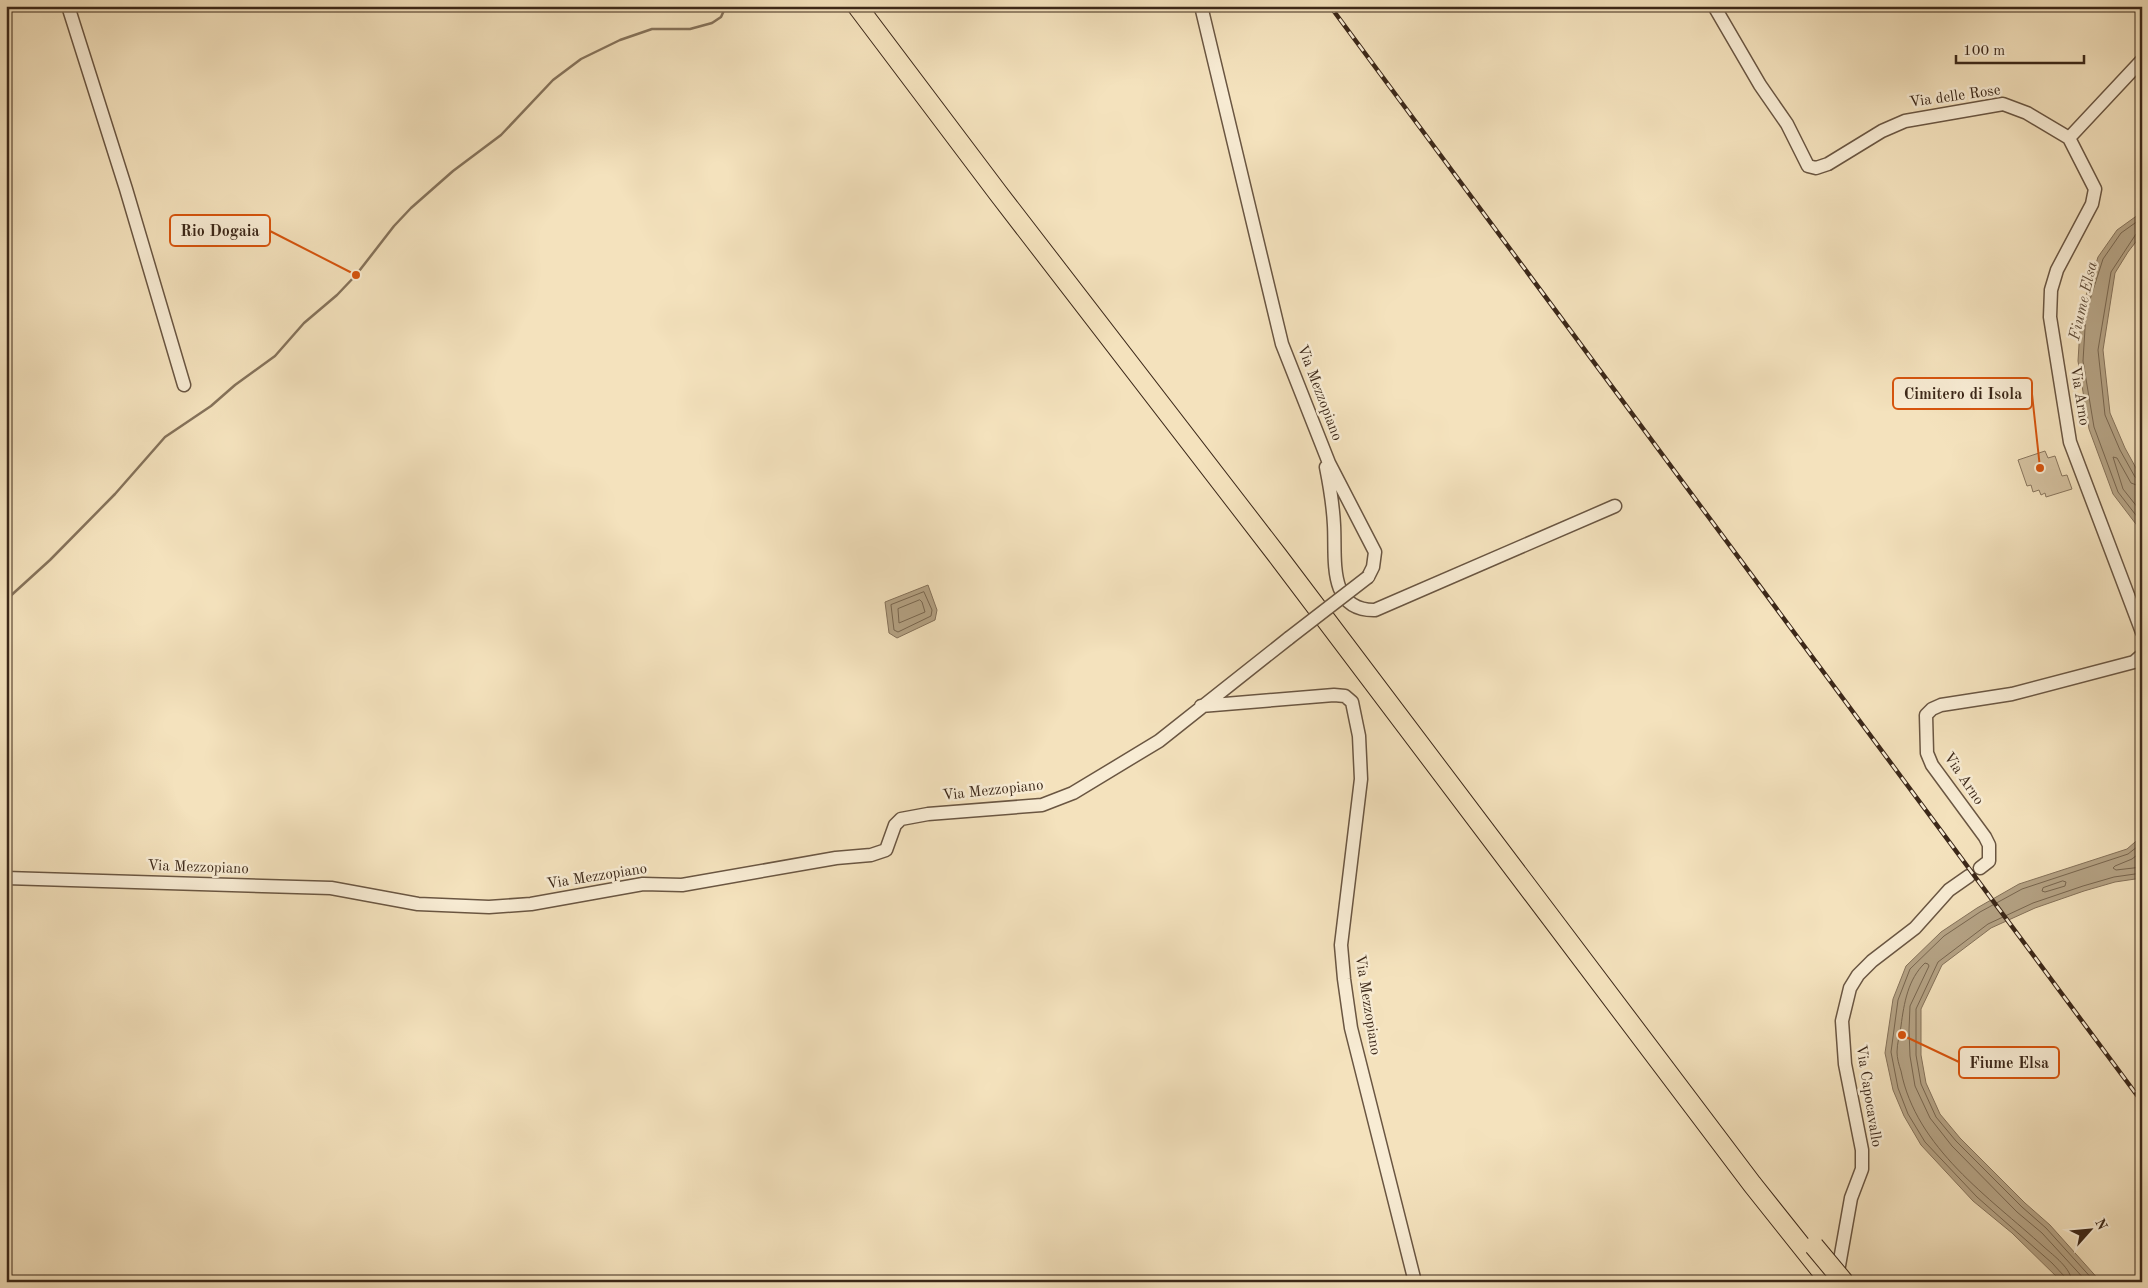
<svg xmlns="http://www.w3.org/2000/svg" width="2148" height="1288" font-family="'Old Standard TT',serif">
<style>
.green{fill:#d5c2a1;stroke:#88755d}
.water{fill:#b5a385;stroke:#85725a}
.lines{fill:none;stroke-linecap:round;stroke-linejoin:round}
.shore{stroke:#78664f;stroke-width:1}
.stream{stroke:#85725a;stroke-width:2.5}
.minor-casing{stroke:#6a5642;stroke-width:15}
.highway-casing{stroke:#3c2819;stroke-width:21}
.minor{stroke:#f8ecd4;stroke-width:12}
.highway{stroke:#f4e2bd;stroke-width:19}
.rail-casing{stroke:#3c2819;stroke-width:4.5}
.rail{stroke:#f8ecd4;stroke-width:2.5;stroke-dasharray:8;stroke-linecap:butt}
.minor-bridge-casing{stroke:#6a5642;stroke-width:15;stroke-linecap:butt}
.highway-bridge-casing{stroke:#3c2819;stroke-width:21;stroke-linecap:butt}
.minor-bridge{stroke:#f8ecd4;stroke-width:12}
.highway-bridge{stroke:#f4e2bd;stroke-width:19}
.labels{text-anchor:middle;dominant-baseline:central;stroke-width:5;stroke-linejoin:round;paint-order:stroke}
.street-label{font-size:15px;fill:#3c2819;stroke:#f8ecd4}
.water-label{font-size:16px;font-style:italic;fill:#604d39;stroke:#f8ecd4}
.leader{fill:none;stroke:#d7540d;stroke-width:2}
.callout-dot{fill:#d7540d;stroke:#f8ecd4;stroke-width:2}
.callout{fill:#f8ecd4;stroke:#d7540d;stroke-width:2}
.callout-label{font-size:16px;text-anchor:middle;font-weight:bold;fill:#3c2819}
</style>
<rect width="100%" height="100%" fill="#f4e2bd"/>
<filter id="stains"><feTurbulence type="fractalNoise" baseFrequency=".004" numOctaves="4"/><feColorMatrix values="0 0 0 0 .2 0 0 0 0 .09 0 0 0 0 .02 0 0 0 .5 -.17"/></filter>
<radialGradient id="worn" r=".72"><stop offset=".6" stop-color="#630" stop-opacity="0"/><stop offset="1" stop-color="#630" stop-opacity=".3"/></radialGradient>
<path class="green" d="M2045 451 2048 458 2055 456 2062 476 2067 475 2072 489 2046 497 2045 493 2041 495 2039 490 2033 492 2031 485 2027 486 2018 460Z"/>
<path class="water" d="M2142 212V234L2128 252 2115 273 2103 350 2110 413 2125 448 2142 479V532L2113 494 2089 429 2078 361 2081 312 2098 257 2117 230Z
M928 585 937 610 935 620 897 638 889 633 885 602Z
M2142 836V878L2115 882 2084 891 2035 908 1991 928 1942 965 1921 1009V1055L1926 1083 1940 1114 1960 1138 2025 1203 2050 1225 2101 1282H2062L2012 1233 1973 1201 1921 1145 1904 1116 1893 1090 1885 1053 1893 999 1906 966 1941 932 1977 908 2019 884 2127 849Z"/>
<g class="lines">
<path class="shore" d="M2142 218 2121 233 2103 259 2086 312 2083 361 2094 427 2118 492 2142 523
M2142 232 2136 234 2111 272 2098 350 2105 415 2120 450 2135 477 2142 481
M2142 487 2131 483 2117 458 2113 457 2123 489 2142 513
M924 592 932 610 931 616 898 632 894 630 891 605Z
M920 600 922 602 925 612 899 623 898 609Z
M2142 851 2132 859 2115 866 2113 868 2116 870 2142 867
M2063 881 2066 882 2065 886 2045 892 2042 891 2043 888Z
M2066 1282 2065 1277 2052 1263 1977 1197 1925 1142 1908 1114 1898 1088 1891 1052 1898 1000 1910 969 1944 936 1980 912 2022 889 2128 854 2142 843
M2072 1282C2071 1268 2054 1256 2044 1247 1989 1197 1916 1148 1901 1071 1899 1065 1897 1058 1897 1052 1897 1043 1900 1034 1901 1026 1904 1003 1908 979 1925 963L1928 964 1929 966 1910 1006 1909 1030 1910 1056 1915 1086 1930 1118 1952 1146 2017 1212 2042 1233 2087 1282
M2095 1282 2046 1228 2022 1207 1956 1141 1936 1117 1921 1084 1916 1055V1009L1938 962 1988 924 2033 903 2083 886 2114 877 2142 873"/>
<path class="stream" d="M6 600 50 560 115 494 165 437 211 406 235 385 275 356 304 323 337 295 356 275 394 226 411 208 453 171 501 135 553 80 581 59 620 40 652 29H690L712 23 721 17 726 6"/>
<defs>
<path id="minor" d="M68 6 126 189 184 385
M1201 6 1282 344 1329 463 1375 552 1373 567 1368 577
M1714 6 1760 85 1787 124 1808 166 1816 168 1828 164 1882 131 1905 121 2003 104 2027 113 2069 138 2142 60
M2069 138 2095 189 2092 204 2057 270 2051 290 2050 317 2070 442 2142 632
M1326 467C1330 487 1333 505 1334 525 1336 558 1327 611 1375 610L1615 506
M1201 706 1334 695 1345 696 1352 702 1359 736 1361 779 1341 945 1344 979 1351 1028 1415 1282
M1980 868 1989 861V845L1985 837 1932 765 1927 753 1926 715 1932 709 1941 705 2012 694 2134 662 2142 655
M6 878 331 888 418 904 489 907 531 904 643 884 682 885 836 858 871 855 886 850 895 825 901 819 928 814 1042 805 1073 793 1159 741 1289 638
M1837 1277 1851 1198 1862 1169V1150L1845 1064 1842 1021 1850 988 1858 975 1872 961 1915 928 1949 890 1969 876"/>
<path id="highway" d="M857 6 998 193 1277 555 1752 1184 1830 1282"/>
</defs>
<use href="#minor" class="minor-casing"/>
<use href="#highway" class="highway-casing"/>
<use href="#minor" class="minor"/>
<use href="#highway" class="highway"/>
<defs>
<path id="rail" d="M1330 6 2142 1102"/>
</defs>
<use href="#rail" class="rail-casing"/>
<use href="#rail" class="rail"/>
<defs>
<path id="minor-bridge" d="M1289 638 1368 577"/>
<path id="highway-bridge" d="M1814 1246 1844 1282"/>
</defs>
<use href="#minor-bridge" class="minor-bridge-casing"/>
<use href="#highway-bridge" class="highway-bridge-casing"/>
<use href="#minor-bridge" class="minor-bridge"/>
<use href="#highway-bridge" class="highway-bridge"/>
</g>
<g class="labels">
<g class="street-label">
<text transform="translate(1955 97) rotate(-8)">Via delle Rose</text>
<text transform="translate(1319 393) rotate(69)">Via Mezzopiano</text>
<text transform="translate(2079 396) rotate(81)">Via Arno</text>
<text transform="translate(1963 779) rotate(56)">Via Arno</text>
<text transform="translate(993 791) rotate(-6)">Via Mezzopiano</text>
<text transform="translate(198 868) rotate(2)">Via Mezzopiano</text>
<text transform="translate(597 877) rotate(-9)">Via Mezzopiano</text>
<text transform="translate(1367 1005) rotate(81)">Via Mezzopiano</text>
<text transform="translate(1868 1096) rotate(81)">Via Capocavallo</text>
</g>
<g class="water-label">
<text transform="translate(2084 301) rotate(-77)">Fiume Elsa</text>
</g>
</g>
<path class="leader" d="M356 275L270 231M2040 468L2032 394M1902 1035L1959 1062"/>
<g class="callout-dot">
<circle cx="356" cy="275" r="5"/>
<circle cx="2040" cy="468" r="5"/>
<circle cx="1902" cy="1035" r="5"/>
</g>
<g class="callout">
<rect x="170" y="215" width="100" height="31" rx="5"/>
<rect x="1893" y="378" width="139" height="31" rx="5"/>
<rect x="1959" y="1047" width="100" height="31" rx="5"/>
</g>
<g class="callout-label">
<text x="220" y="236">Rio Dogaia</text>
<text x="1963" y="399">Cimitero di Isola</text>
<text x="2009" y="1068">Fiume Elsa</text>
</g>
<rect width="2148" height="1288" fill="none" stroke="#f4e2bd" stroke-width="25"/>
<rect x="8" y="8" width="2133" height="1273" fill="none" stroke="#3c2819" stroke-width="2.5"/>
<rect x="12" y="12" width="2123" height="1263" fill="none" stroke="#3c2819"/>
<g transform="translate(2090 1230) rotate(63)" stroke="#f8ecd4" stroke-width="4" paint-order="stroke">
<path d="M0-4L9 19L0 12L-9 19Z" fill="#3c2819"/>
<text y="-8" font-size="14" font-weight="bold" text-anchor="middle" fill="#3c2819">N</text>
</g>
<path d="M1956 55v8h128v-8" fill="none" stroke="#3c2819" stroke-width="2.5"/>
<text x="1963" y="55" font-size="15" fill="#3c2819" stroke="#f8ecd4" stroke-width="4" paint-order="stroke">100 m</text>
<rect width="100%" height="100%" filter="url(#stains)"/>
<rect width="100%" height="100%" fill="url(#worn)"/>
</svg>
